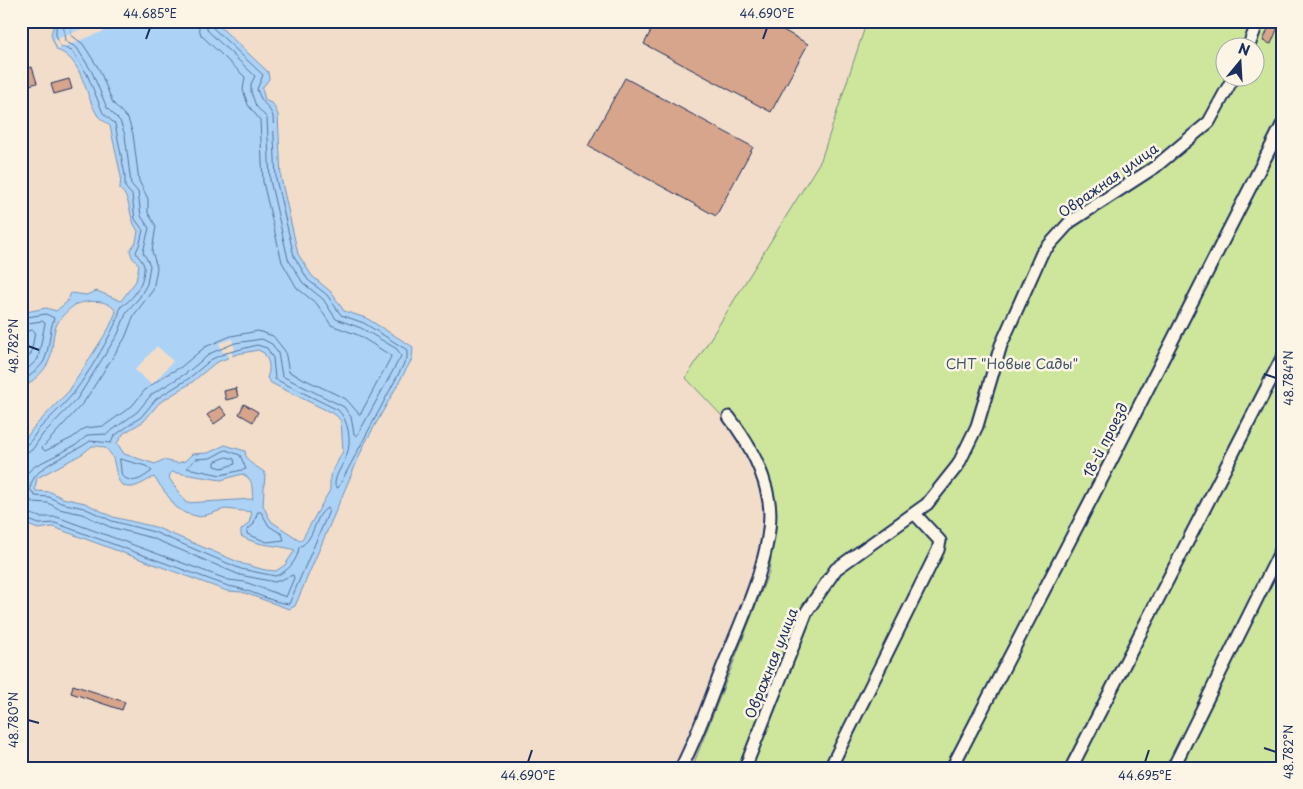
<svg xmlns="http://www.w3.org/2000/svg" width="1303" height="789" font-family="'Playpen Sans',sans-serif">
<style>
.green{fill:#cde69c;stroke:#748a7d;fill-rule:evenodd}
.water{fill:#acd3f6;stroke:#7291b9;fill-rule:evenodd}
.pier{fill:#f1ddca}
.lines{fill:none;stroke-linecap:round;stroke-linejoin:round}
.shore{stroke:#55719b;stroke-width:1}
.building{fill:#d7a48c;stroke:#1b2f5e}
.minor-casing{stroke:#1b2f5e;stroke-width:15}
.minor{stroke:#fcf5e5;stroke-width:11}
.ticks{fill:none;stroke:#1b2f5e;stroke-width:2}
.labels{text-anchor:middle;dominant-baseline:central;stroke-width:5;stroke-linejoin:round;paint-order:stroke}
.street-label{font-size:14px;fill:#1b2f5e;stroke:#fcf5e5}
.park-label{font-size:14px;fill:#3f546a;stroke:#fcf5e5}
.neatline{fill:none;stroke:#1b2f5e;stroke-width:2}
.ticks-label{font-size:12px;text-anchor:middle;fill:#1b2f5e}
</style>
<rect width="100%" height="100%" fill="#f1ddca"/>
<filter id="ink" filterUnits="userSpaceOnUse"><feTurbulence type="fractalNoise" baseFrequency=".02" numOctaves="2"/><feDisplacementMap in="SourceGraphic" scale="10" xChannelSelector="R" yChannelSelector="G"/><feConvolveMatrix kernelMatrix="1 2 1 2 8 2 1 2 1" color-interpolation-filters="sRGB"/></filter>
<g filter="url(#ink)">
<path class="green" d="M867 21H1282V768H692L769 572 777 513 758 454 686 378 821 160ZM1226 48H1256V78H1226Z"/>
<path class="water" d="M51 21H214L268 72 269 79 262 88 265 100 273 104 278 115 281 178 298 254 312 276 331 292 344 311 366 318 413 347 412 359 364 445 295 606 289 609 242 592 227 591 53 527 38 529 21 522V445L34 427 69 391 109 328 116 312C110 299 89 300 77 304 73 305 63 315 60 319 50 332 55 350 48 363 42 375 29 382 21 392V313L46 308 56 311 67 302 71 293 86 295 97 291 121 301 136 281 139 265 132 257 130 250 136 242 138 231C127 216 133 201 120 189L121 176 110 126C107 122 101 120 98 116 84 95 84 60 57 50L51 35 53 27ZM258 350 264 353C269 361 271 368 267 378L271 383 336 415 341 421 343 451 330 476V490L301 541 272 522 268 516 263 505 265 473C257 465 246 465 245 451L225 445 208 453 192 454 185 461 178 463 163 460 155 464 124 454 117 443 124 433 144 421 159 403 191 383 215 363 237 354ZM92 446C127 443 105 490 132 487 139 486 147 480 154 477L176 507 185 513 200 517 225 509 252 512 249 523 241 530V536C259 547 276 544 295 550L285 565 276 571 265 570 243 564 155 527 113 517 85 503 62 498 51 492 36 491 35 488 37 478 82 454ZM171 472 221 480 242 474C255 480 251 487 253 499L186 503 169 478Z"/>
<path class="pier" d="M102 21H130L58 49 54 40Z
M232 339 235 350 231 351 233 358 230 359 227 352 223 353 219 343Z
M157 346 173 361 152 385 135 370Z"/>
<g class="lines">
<path class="shore" d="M70 21 71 35 83 44 99 69 113 103 128 119 133 134 139 181 148 199V213L156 226 152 251 157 268 153 290 134 315 125 338 84 402 42 448 45 451 72 438 85 428 104 426 132 406 145 390 164 376 181 367 205 347 231 336 258 331 273 336 285 351 289 372 346 399 360 415 391 357 390 355 358 335 331 325 317 304 297 288 282 262 263 182 260 120 248 105 243 90 245 77 201 35 197 21
M21 318 46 314 54 318C49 332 50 348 44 361 39 370 28 376 21 384
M21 324 42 321 45 323 38 359 21 375
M21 332 33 330 35 332 31 354 21 365
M21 447C30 446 34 435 39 429 50 417 62 407 72 395 83 382 121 322 120 307 134 300 145 281 144 266 143 260 137 257 136 252L140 243 143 230 135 219 132 195 125 187V175L115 124 103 113 87 74 72 51 60 46 56 35V21
M226 450 240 455 246 469 221 475 187 468 195 459 210 458Z
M21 454 32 450 43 434 77 399 118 334 127 311 139 298 147 284 150 265 143 252 149 228 141 216 138 192 131 184 125 135 120 121 107 108 92 72 77 48 65 41 63 21
M227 457 234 459 235 464 222 468 215 466V462Z
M120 459 146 466 152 471C141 479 134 485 122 476Z
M21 511 40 517H57L229 580 245 582 286 597 294 578 293 575 275 582 240 575 152 538 110 527 82 514 59 509 48 503 32 502 24 490 27 473 35 466 76 445 88 435 107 434 137 412 152 394 185 374 211 353 235 343 262 339 272 344 278 353 282 376 344 407 351 417 354 434 357 436 401 356 397 349 361 328 336 319 323 299 303 283 288 259 270 180 267 118 256 106 251 92V84L255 76 208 31 204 21
M258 512H261L269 526 282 534 284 540 267 542 247 534V530L253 525Z
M21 517 39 524 55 523 228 586C250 589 269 602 289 604L329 511 328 508C314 513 316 540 299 547 298 560 287 573 275 576L241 569 154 532 112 521 84 508 61 503 49 497 35 496 30 489C32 465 72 455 90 441L111 443 114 436 141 417 156 399 188 379 212 359 226 353 257 345 267 348 273 358 275 379 338 410C348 419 352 441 347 454 344 465 334 475 335 486L338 488 407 358V350L364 323 341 315 327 295 308 280 294 256 276 179 273 116C267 103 262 105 257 89L263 75 212 27 210 21"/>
</g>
<path class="building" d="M656 21H767L808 44 771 112 644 44Z
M1270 24 1278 27 1271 44 1263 41Z
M32 67 37 83 26 86 21 70Z
M625 78 753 147 716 216 588 146Z
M69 79 72 89 54 94 51 84Z
M236 388 238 397 226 400 224 391Z
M244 404 258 412 253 422 239 414Z
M220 406 227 415 214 424 207 415Z
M73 685 125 702 122 710 71 693Z"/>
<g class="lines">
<defs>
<path id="minor" d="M1248 48 1258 21
M681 768C698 735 710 700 723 666 741 622 776 549 769 502 764 470 749 443 729 417
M745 768 807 611 836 569 927 504 958 465 977 426 1001 345 1042 253 1070 222 1155 167 1209 122 1233 78
M830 768 938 550 940 541 915 514
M952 768 1110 463 1282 125
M1071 768 1282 358
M1173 768 1282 548"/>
</defs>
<use href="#minor" class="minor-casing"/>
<use href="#minor" class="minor"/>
</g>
</g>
<path class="ticks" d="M146 39 150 28M763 39 767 28M28 346 39 350M1264 374 1276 378M28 720 39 723M1264 748 1276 752M528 762 532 750M1145 762 1149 750"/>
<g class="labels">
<g class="street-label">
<text transform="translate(1108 180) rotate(-35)">Овражная улица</text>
<text transform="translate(1105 440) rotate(-63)">18-й проезд</text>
<text transform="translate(771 663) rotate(-68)">Овражная улица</text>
</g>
<g class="park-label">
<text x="1012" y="363">СНТ "Новые Сады"</text>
</g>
</g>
<rect width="1303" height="789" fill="none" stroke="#fcf5e5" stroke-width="55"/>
<g transform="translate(1240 62) rotate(18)"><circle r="24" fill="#fcf5e5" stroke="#a2a6af"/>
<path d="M0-4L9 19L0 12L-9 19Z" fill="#1b2f5e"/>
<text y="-8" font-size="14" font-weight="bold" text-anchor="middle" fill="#1b2f5e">N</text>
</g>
<rect x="28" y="28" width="1248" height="734" class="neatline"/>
<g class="ticks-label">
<text x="150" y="18">44.685°E</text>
<text x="767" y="18">44.690°E</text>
<text transform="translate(14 346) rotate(-90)" y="4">48.782°N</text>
<text transform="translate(1289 378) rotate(-90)" y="4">48.784°N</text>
<text transform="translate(14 720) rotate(-90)" y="4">48.780°N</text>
<text transform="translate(1289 752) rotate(-90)" y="4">48.782°N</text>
<text x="528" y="780">44.690°E</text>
<text x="1145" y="780">44.695°E</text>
</g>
</svg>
